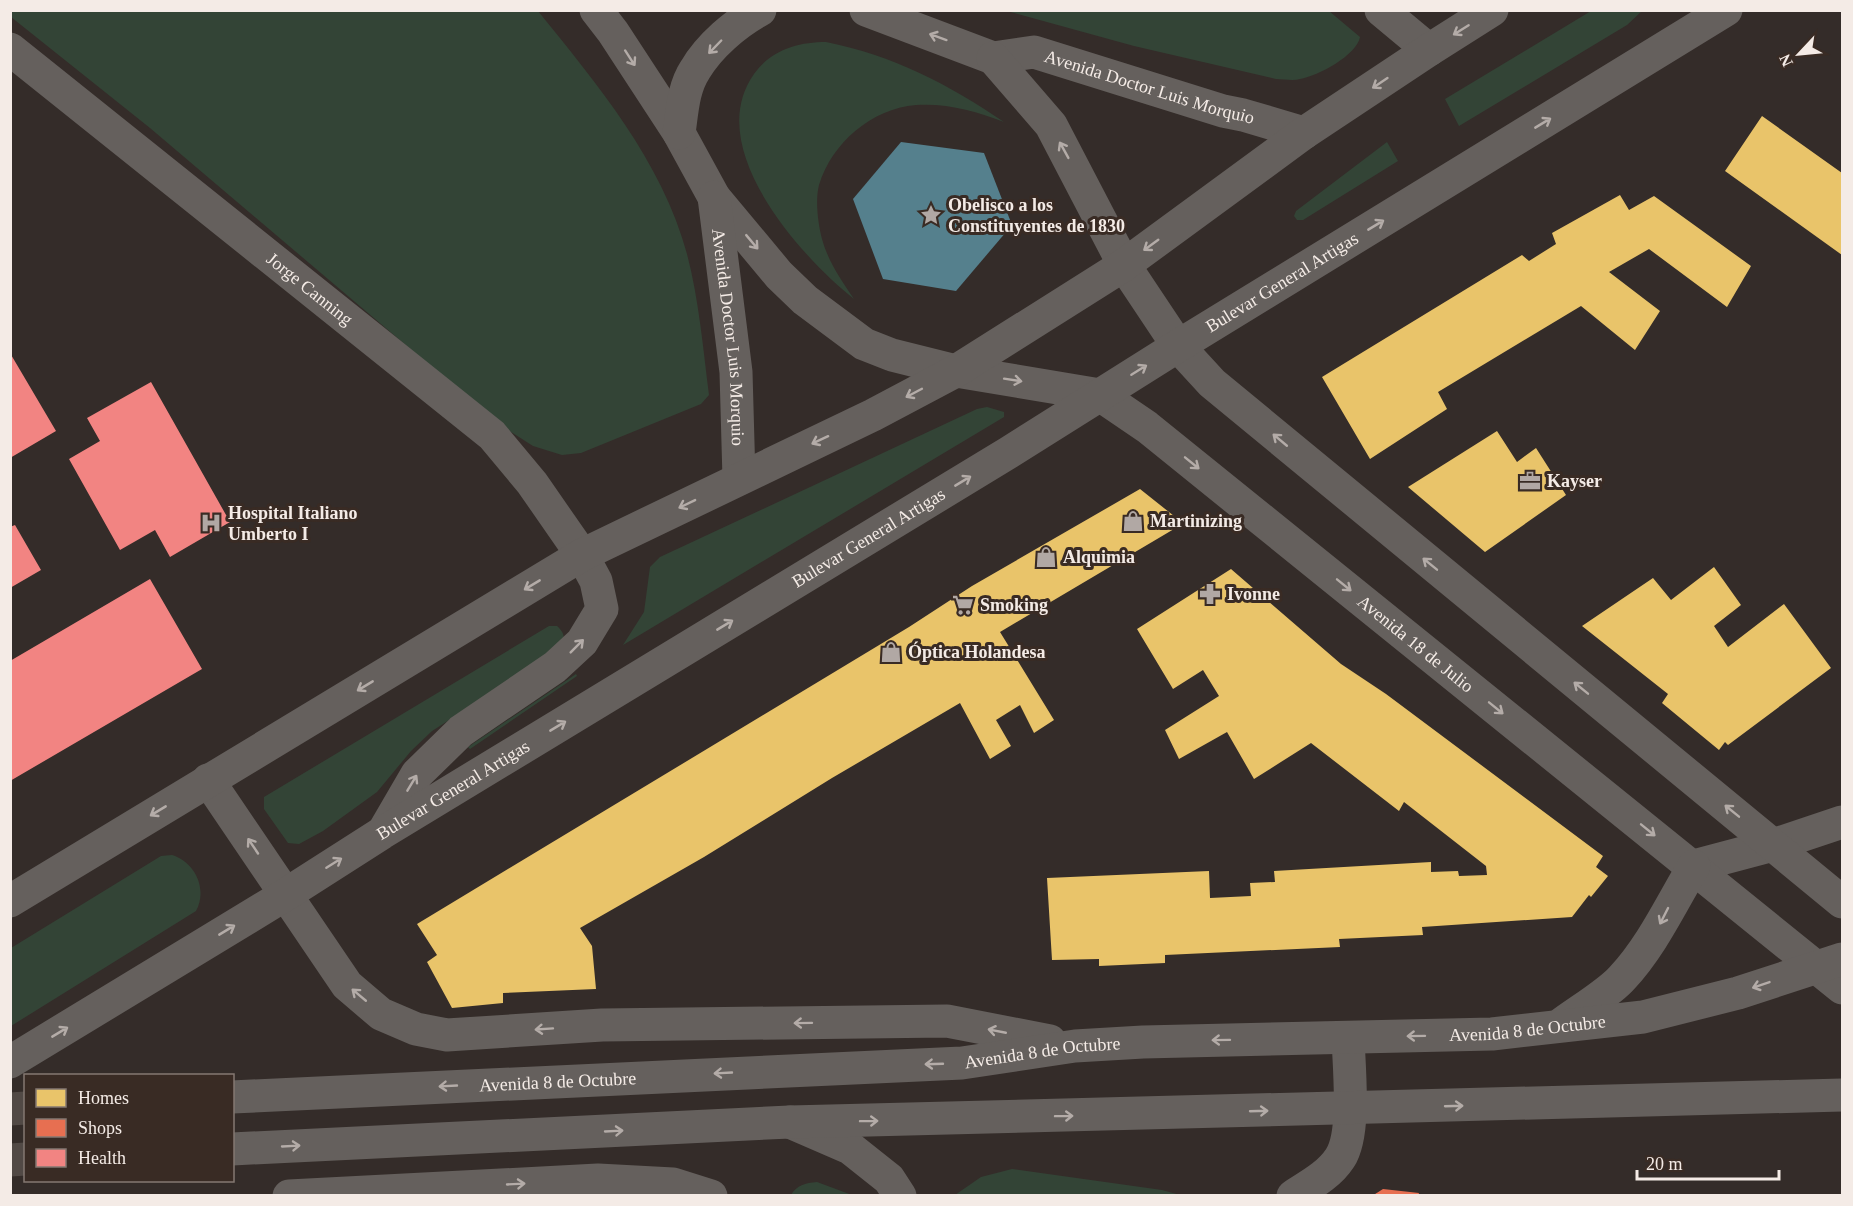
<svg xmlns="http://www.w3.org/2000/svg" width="1853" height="1206" font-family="'Times New Roman',serif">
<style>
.green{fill:#334436}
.water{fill:#55808d}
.homes{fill:#e9c46a}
.shops{fill:#e76f51}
.health{fill:#f28482}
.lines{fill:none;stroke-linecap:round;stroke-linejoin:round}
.secondary-tunnel{stroke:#514945;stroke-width:33;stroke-dasharray:33 16;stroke-linecap:butt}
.minor{stroke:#65605d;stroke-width:33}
.tertiary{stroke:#65605d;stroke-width:33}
.secondary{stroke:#65605d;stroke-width:33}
.oneway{stroke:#b4aca8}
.labels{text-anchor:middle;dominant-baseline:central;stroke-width:6;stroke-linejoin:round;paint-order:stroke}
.street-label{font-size:18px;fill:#f4ebe6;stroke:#392b24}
.poi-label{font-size:18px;font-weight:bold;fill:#f4ebe6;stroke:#392b24;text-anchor:start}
</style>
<rect width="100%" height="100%" fill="#342c29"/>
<path class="green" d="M10 11H538C597 84 662 161 687 254 699 300 703 348 709 395L701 404 581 453 562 455 533 446 500 425 150 128 11 17Z
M1007 11H1329L1360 37C1357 55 1318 76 1300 79 1293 81 1284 79 1276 79L1134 46Z
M1591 11H1642L1627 25 1459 126 1445 99Z
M826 42C892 55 950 85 1004 122 976 111 947 103 916 105 871 109 832 143 819 185 815 200 818 224 822 239 828 261 841 280 854 299 800 256 702 147 754 74 771 50 798 42 826 42Z
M1387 142 1398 161 1303 220H1297L1294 216 1296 211Z
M987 407 1004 412V417L623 645 644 612 650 567 660 557 977 409Z
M549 626H557C565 633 565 638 562 648L432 731 411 751 377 792 323 831 299 844 288 843 264 809V797Z
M576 674 577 676 470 749 468 747Z
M172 855C195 862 208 889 196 911L11 1026V948L161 856Z
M1012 1169 1162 1190 1180 1195H955L981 1177Z
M817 1182 852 1195H791C797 1185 805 1183 817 1182Z"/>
<path class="water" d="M901 142 984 153 1012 225 956 291 883 279 853 199Z"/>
<path class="homes" d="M1762 116 1842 173V255L1725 171Z
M1620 195 1629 210 1654 196 1751 266 1727 307 1649 249 1609 272 1660 311 1635 350 1581 306 1438 392 1447 409 1370 459 1322 377 1522 255 1529 261 1556 244 1552 233Z
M1497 431 1517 462 1536 448 1566 495 1485 552 1408 487Z
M1140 489 1179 520 1174 529 1000 632 1054 720 1034 733 1020 705 996 720 1011 746 990 759 960 703 832 778 704 857 580 928 592 946 596 989 503 993V1003L452 1008 427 962 437 955 417 924 909 627 972 586Z
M1714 567 1741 605 1714 626 1728 647 1784 604 1831 668 1728 745 1725 742 1719 750 1662 703 1668 694 1582 626 1653 578 1671 600Z
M1231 569 1341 664 1386 694 1603 856 1596 867 1608 876 1591 897 1589 895 1572 917 1422 927 1423 935 1339 939 1340 947 1165 955V963L1099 966V959L1052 960 1047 878 1209 871 1210 898 1251 896 1250 883 1275 882 1274 871 1431 862V872L1458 871 1459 876 1487 875 1486 866 1404 802 1399 811 1311 743 1254 779 1227 732 1179 759 1165 730 1219 696 1203 670 1173 689 1137 629Z"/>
<path class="shops" d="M1383 1189 1419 1193 1418 1196H1372Z"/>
<path class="health" d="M10 353 56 431 10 458Z
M151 382 230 522 170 557 155 530 120 550 69 459 100 441 87 418Z
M15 525 41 570 10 588V527Z
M150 579 202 669 10 781V661Z"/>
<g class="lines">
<path class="secondary-tunnel" d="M10 1109 26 1108
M10 1160 26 1159"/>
<g class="minor">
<path d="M1381 10 1429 50"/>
<path id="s1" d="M10 49 492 435 532 483 582 555"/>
<path d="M1694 866 1773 845 1842 822"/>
<path d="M790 1122 850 1148 889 1179 900 1196"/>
<path d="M289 1196 598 1180 673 1184 711 1196"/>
<path d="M1293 1196C1310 1185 1329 1175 1340 1158 1356 1134 1349 1068 1348 1038"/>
</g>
<g class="tertiary">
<path d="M596 10 613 32 679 133 714 197 779 275 805 300 864 344 892 355 956 371"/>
<path id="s2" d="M866 10 993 58 1034 52 1223 111 1243 115 1304 133"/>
<path d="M993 58 1051 125 1124 265"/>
<path d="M679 133C682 113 683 88 695 70 709 46 736 23 760 10"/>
<path id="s3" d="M714 197 736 372 739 479"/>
</g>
<g class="secondary">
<path d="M1124 265 1178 346 1212 383 1842 902"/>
<path id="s4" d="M956 371 1100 395 1147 427 1842 988"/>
<path d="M208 780 347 985 381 1014 416 1029 447 1035 602 1025 947 1021 1050 1041"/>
<path d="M385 829 417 774 461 731 555 667 582 642 602 609 596 581 582 555"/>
<path d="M10 901 582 555 873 415 956 371 1124 265 1304 133 1429 50 1492 10"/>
<path d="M1560 1025C1577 1012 1609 993 1622 978 1652 946 1671 904 1694 866"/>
<path id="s5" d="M10 1062 285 895 382 833 1008 453 1178 346 1726 10"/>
<path id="s6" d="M232 1097 962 1063 1075 1046 1143 1042 1492 1034 1643 1017 1738 993 1842 959"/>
<path d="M232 1149 790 1122 1842 1095"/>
</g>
</g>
<defs><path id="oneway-shaft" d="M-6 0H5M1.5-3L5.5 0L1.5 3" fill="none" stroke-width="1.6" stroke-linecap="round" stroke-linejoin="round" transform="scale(1.5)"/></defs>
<g class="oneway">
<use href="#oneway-shaft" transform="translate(1461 30) rotate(148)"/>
<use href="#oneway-shaft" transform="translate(938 37) rotate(-160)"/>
<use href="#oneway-shaft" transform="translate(715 47) rotate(134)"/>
<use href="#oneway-shaft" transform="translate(630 58) rotate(57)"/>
<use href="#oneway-shaft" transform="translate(1380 83) rotate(146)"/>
<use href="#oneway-shaft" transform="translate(1543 123) rotate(-31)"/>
<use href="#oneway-shaft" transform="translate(1064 150) rotate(-119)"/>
<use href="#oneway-shaft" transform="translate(1376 225) rotate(-31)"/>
<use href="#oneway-shaft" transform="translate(752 242) rotate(50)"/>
<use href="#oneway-shaft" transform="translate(1151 245) rotate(144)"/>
<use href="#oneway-shaft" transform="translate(1139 370) rotate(-32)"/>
<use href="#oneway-shaft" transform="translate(1013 380) rotate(9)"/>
<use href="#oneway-shaft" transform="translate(914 393) rotate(152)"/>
<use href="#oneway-shaft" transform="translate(820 440) rotate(155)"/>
<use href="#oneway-shaft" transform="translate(1280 440) rotate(-140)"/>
<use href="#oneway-shaft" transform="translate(1192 463) rotate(39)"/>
<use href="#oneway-shaft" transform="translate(963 481) rotate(-31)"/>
<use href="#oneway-shaft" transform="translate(687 504) rotate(154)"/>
<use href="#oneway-shaft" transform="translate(1430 564) rotate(-141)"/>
<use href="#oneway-shaft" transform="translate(532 585) rotate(149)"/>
<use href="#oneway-shaft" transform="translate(1344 585) rotate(39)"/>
<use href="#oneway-shaft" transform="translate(725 625) rotate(-31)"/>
<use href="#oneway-shaft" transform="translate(577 646) rotate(-45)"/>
<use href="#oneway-shaft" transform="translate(365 686) rotate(149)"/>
<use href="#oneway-shaft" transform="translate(1581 688) rotate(-141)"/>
<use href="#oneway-shaft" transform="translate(1496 708) rotate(39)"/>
<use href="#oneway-shaft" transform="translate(558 726) rotate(-31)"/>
<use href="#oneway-shaft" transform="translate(412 783) rotate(-59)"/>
<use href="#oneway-shaft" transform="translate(158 811) rotate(149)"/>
<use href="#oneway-shaft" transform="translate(1732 811) rotate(-141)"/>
<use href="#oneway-shaft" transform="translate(1648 830) rotate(39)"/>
<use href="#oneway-shaft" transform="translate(253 846) rotate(-124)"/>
<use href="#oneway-shaft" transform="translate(334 863) rotate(-32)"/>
<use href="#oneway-shaft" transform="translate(1664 916) rotate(117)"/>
<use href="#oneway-shaft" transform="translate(227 930) rotate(-31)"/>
<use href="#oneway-shaft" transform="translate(1761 985) rotate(161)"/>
<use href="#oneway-shaft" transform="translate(359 995) rotate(-140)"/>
<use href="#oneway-shaft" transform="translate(803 1023) rotate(179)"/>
<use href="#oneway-shaft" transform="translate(544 1029) rotate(176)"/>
<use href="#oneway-shaft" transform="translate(997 1031) rotate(-169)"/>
<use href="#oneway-shaft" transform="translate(60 1032) rotate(-31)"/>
<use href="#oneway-shaft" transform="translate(1416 1036) rotate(179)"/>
<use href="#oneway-shaft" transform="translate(1221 1040) rotate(179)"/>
<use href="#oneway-shaft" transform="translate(934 1064) rotate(178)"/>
<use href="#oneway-shaft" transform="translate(723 1073) rotate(177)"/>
<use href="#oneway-shaft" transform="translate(448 1086) rotate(177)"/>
<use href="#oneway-shaft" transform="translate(1454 1106) rotate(-2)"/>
<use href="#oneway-shaft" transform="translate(1259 1111) rotate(-2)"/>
<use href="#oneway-shaft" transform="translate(1064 1116) rotate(-1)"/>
<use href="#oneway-shaft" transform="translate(869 1121) rotate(-1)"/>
<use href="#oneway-shaft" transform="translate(614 1131) rotate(-3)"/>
<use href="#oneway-shaft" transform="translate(291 1146) rotate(-3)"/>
<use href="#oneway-shaft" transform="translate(516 1184) rotate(-3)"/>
</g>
<defs>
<symbol id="sight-bare" viewBox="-9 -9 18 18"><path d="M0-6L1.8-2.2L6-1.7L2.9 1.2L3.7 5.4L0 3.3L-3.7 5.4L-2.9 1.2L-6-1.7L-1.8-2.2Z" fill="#b1a8a4" stroke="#392b24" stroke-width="2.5" paint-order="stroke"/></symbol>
<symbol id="office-bare" viewBox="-9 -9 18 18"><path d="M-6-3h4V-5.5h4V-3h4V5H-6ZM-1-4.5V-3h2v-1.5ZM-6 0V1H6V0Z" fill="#b1a8a4" stroke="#392b24" stroke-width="2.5" paint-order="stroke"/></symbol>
<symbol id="shop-bare" viewBox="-9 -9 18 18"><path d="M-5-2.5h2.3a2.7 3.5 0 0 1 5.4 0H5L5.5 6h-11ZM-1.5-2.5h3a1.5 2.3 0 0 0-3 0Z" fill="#b1a8a4" stroke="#392b24" stroke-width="2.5" paint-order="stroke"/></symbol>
<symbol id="hospital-bare" viewBox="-9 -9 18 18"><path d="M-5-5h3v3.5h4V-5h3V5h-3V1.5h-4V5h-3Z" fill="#b1a8a4" stroke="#392b24" stroke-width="2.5" paint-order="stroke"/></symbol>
<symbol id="pharmacy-bare" viewBox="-9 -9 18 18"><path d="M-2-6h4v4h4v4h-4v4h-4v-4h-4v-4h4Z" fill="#b1a8a4" stroke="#392b24" stroke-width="2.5" paint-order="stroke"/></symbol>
<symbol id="supermarket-bare" viewBox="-9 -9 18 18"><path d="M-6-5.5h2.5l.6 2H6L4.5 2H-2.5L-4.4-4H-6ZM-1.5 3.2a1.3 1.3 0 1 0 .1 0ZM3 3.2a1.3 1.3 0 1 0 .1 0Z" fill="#b1a8a4" stroke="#392b24" stroke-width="2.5" paint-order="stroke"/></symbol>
</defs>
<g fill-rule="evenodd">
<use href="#sight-bare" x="916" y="200" width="30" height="30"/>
<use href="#office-bare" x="1515" y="466" width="30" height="30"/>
<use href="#shop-bare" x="1118" y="506" width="30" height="30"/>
<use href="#hospital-bare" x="196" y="508" width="30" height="30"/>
<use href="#shop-bare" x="1031" y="542" width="30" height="30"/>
<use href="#pharmacy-bare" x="1195" y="579" width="30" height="30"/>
<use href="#supermarket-bare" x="948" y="590" width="30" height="30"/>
<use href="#shop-bare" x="876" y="637" width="30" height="30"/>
</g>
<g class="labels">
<g class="street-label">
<text stroke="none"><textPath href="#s2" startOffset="298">Avenida Doctor Luis Morquio</textPath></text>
<text stroke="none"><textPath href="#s5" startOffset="1492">Bulevar General Artigas</textPath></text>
<text stroke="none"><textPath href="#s1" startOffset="384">Jorge Canning</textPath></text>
<text stroke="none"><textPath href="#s3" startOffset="141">Avenida Doctor Luis Morquio</textPath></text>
<text stroke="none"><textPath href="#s5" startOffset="1006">Bulevar General Artigas</textPath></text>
<text stroke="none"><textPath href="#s4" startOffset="548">Avenida 18 de Julio</textPath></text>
<text stroke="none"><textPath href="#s5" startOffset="520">Bulevar General Artigas</textPath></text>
<text stroke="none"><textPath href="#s6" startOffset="1298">Avenida 8 de Octubre</textPath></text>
<text stroke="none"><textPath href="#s6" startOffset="812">Avenida 8 de Octubre</textPath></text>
<text stroke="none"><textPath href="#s6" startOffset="326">Avenida 8 de Octubre</textPath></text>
</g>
<g class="poi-label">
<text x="948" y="205">Obelisco a los<tspan x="948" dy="21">Constituyentes de 1830</tspan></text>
<text x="1547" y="481">Kayser</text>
<text x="228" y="513">Hospital Italiano<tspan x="228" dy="21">Umberto I</tspan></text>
<text x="1150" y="521">Martinizing</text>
<text x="1063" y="557">Alquimia</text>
<text x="1227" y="594">Ivonne</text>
<text x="980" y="605">Smoking</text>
<text x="908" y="652">Óptica Holandesa</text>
</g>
</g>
<rect width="1853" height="1206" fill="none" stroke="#f4ebe6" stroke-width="24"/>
<rect x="24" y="1074" width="210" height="108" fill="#392b24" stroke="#847872" stroke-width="1.5"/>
<rect x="36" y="1089" width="30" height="18" fill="#e9c46a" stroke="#847872" stroke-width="1.5"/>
<text x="78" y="1104" font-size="18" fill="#f4ebe6">Homes</text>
<rect x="36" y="1119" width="30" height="18" fill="#e76f51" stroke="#847872" stroke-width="1.5"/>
<text x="78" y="1134" font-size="18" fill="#f4ebe6">Shops</text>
<rect x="36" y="1149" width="30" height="18" fill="#f28482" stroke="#847872" stroke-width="1.5"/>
<text x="78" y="1164" font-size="18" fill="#f4ebe6">Health</text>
<g transform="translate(1799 54) rotate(244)" stroke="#392b24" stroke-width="4.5" paint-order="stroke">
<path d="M0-4.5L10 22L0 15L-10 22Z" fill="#f4ebe6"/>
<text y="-9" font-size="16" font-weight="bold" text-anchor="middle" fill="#f4ebe6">N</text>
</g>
<path d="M1637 1170v9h142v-9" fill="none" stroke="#f4ebe6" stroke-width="3"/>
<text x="1646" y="1170" font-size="18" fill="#f4ebe6" stroke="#392b24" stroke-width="4.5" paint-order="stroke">20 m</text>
</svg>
